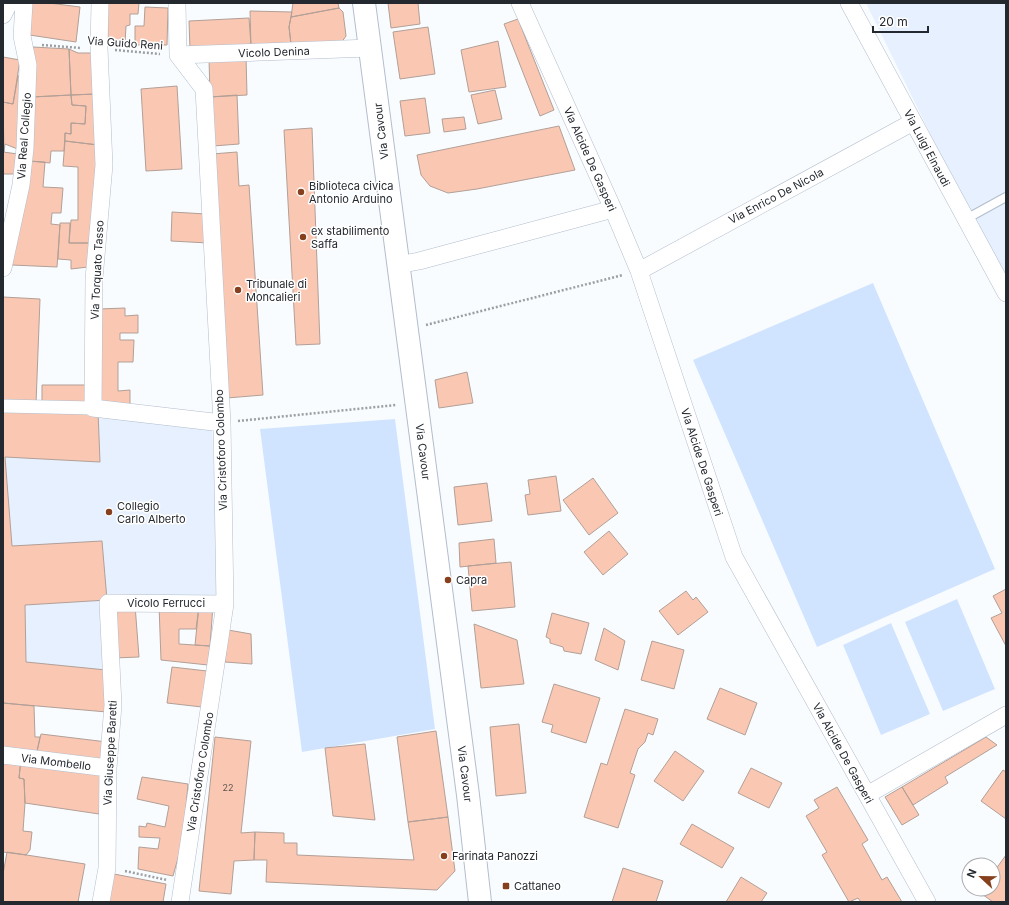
<svg xmlns="http://www.w3.org/2000/svg" width="1009" height="905" font-family="Inter,sans-serif">
<style>
.built{fill:#e6f0fe}
.green{fill:#d1e4ff}
.building{fill:#fac8b2;stroke:#b29f97}
.lines{fill:none;stroke-linecap:round;stroke-linejoin:round}
.service-casing{stroke:#b2bdcd;stroke-width:10}
.pedestrian-casing{stroke:#b2bdcd;stroke-width:14}
.minor-casing{stroke:#b2bdcd;stroke-width:18}
.primary-casing{stroke:#b2bdcd;stroke-width:24}
.path{stroke:#9b9fa3;stroke-width:2.5;stroke-dasharray:2 2;stroke-linecap:butt}
.service{stroke:#fff;stroke-width:8}
.pedestrian{stroke:#fff;stroke-width:13}
.minor{stroke:#fff;stroke-width:17}
.primary{stroke:#fff;stroke-width:22}
.poi-dot{fill:#87401d;stroke:#fff;stroke-width:1.5}
.labels{text-anchor:middle;dominant-baseline:central;stroke-width:3;stroke-linejoin:round;paint-order:stroke}
.number-label{font-size:9px;fill:#5a5150}
.street-label{font-size:11px;fill:#24292f;stroke:#fff}
.poi-label{font-size:11px;fill:#24292f;stroke:#fff;text-anchor:start}
</style>
<rect width="100%" height="100%" fill="#f9fcff"/>
<path class="built" d="M866 3H1006V283L974 223Z
M3 411 212 425 219 599 107 600 106 670 3 703Z"/>
<path class="green" d="M873 283 995 569 817 647 693 360Z
M395 419 435 729 302 752 260 429Z
M957 599 995 689 943 711 905 622Z
M891 623 930 714 881 735 843 645Z"/>
<path class="building" d="M26 3H49L80 7 76 42 23 34Z
M107 3H139L138 14H130V25L126 26 125 43 108 42Z
M293 3H338L339 8 291 17Z
M388 3H418L420 24 391 28Z
M145 7 168 8 167 45H135V26H144Z
M339 8 343 12 346 36 341 43 291 44 289 27 291 17Z
M250 11 292 12 289 27 291 44 251 46Z
M249 18 251 46 190 49 189 21Z
M518 19 554 110 540 116 504 24Z
M428 27 435 74 400 79 393 32Z
M498 41 506 87 469 92 461 50Z
M33 47 69 49 71 95 32 97Z
M69 49 78 53H95L96 94 71 95Z
M246 56 247 95 210 97 209 58Z
M3 57 20 60 13 104 3 102Z
M18 76H21L20 150 5 144 4 152 3 102 13 104Z
M177 86 182 169 146 171 141 89Z
M495 90 502 119 478 124 471 95Z
M96 94 98 145 65 141V133L71 134V123L85 124 86 106 72 105 71 95Z
M71 95 72 105 86 106 85 124 71 123V134L65 133 64 151H51L50 163 29 161 32 97Z
M237 95 239 144 213 146 210 97Z
M425 98 430 133 405 136 400 101Z
M464 117 466 129 444 132 442 119Z
M559 126 575 170 477 189 448 193 430 186 421 175 417 155Z
M312 128 320 344 296 345 284 130Z
M65 141 98 145 92 243H69L71 220H78V167L63 166Z
M3 152 18 154V174H3Z
M237 152 239 186 249 185 263 395 227 398 212 154Z
M29 161 45 162 43 187 63 188 61 213H52L51 224 60 225 57 267 12 265Z
M172 212 206 214 208 243 171 241Z
M60 223H70L69 243H92L88 267 71 269V260L58 259Z
M3 297 40 299 36 404 3 402Z
M125 308V316L138 315V333H120V340H134L133 362H118V391L130 390V405L97 404 99 309Z
M467 372 473 403 439 408 435 380Z
M42 385H89V406L42 405Z
M3 411H98L100 462 5 457 12 546 102 541 107 600 25 605 26 662 106 670 107 712 3 703Z
M556 476 561 511 528 515 525 495 530 494 528 480Z
M593 478 618 513 589 535 563 500Z
M487 483 492 521 458 525 454 487Z
M609 531 628 554 603 575 584 552Z
M494 539 496 563 460 567 459 543Z
M511 562 515 607 472 611 468 566Z
M1006 589V646L991 618 1002 613 993 596Z
M686 591 693 600 696 597 708 612 678 635 659 611Z
M109 605H135L139 657 114 658Z
M159 605 199 606 196 629H179V644L210 646 208 665 161 660Z
M213 605 210 646 195 645 199 606Z
M552 613 589 623 581 654 564 651 563 647 550 643V639L546 637Z
M474 624 517 640 524 684 481 688Z
M604 628 625 641 618 670 595 660Z
M228 630 251 634 252 664 225 662Z
M652 641 684 650 674 689 641 680Z
M172 667 207 671 202 707 167 703Z
M554 684 600 698 586 743 551 732 553 725 542 722Z
M720 688 757 703 745 735 707 719Z
M3 703 34 706 35 737H40L36 756 3 750Z
M625 709 658 719 653 735 648 733 645 742 638 749 630 773 635 775 618 828 584 817 601 763 607 765Z
M519 724 526 793 496 796 490 727Z
M436 731 448 817 408 822 397 737Z
M41 734 107 742 102 765 36 756Z
M215 737 251 741 241 833 255 832 254 860 234 861 231 894 199 891Z
M986 737 997 745 945 777 948 783 913 805 902 787Z
M365 744 375 820 333 816 325 748Z
M675 751 704 771 683 801 654 781Z
M3 758 21 759 19 778 24 779 25 803 23 831 32 832 30 850 26 855 3 852Z
M21 759 103 770 99 814 25 803 24 779 19 778Z
M751 768 782 783 769 808 738 793Z
M1003 770 1006 772V819L981 801Z
M142 777 188 784 183 840 173 876 138 869 139 847 158 849 160 838 139 837V826L146 827 147 823 165 827 169 806 137 799Z
M837 787 868 840 862 844 882 880 887 877 902 902H861L858 898 849 902 822 855 827 852 806 816 819 808 814 800Z
M902 787 919 815 902 825 885 797Z
M448 817 455 871 437 890 266 882 267 860H254L255 832 284 833V843H297V855L414 860 408 822Z
M692 824 734 848 722 868 680 844Z
M7 852 85 864 78 902H3V874Z
M1006 855V902H993L979 892 981 889H993V873Z
M623 868 663 881 656 902H612Z
M114 874 166 884 163 902H107Z
M741 877 767 893 761 902H726Z"/>
<g class="lines">
<defs>
<path id="service" d="M966 219 1006 197"/>
<path id="pedestrian" d="M3 406 93 408"/>
<path id="minor" d="M100 3 99 48 104 165 94 279 93 408 222 423
M177 3 178 55 204 89 222 423 225 604 180 902
M520 3 613 209 639 271 734 557 927 902
M849 3 1006 293
M3 15 9 3
M178 55 370 48
M398 265 419 261 613 209
M3 268 21 185 25 148 28 65 22 36 24 3
M639 271 913 122
M3 755 108 768
M867 795 1006 715
M101 902 107 868 108 768 113 705 108 603 225 604"/>
<path id="primary" d="M364 3 468 795 480 902"/>
</defs>
<use href="#service" class="service-casing"/>
<use href="#pedestrian" class="pedestrian-casing"/>
<use href="#minor" class="minor-casing"/>
<use href="#primary" class="primary-casing"/>
<path class="path" d="M42 45 81 48
M115 50 160 54
M426 325 623 275
M238 421 396 405
M125 871 167 880"/>
<use href="#service" class="service"/>
<use href="#pedestrian" class="pedestrian"/>
<use href="#minor" class="minor"/>
<use href="#primary" class="primary"/>
</g>
<g class="poi-dot">
<circle cx="301" cy="192" r="4"/>
<circle cx="303" cy="237" r="4"/>
<circle cx="238" cy="290" r="4"/>
<circle cx="109" cy="512" r="4"/>
<circle cx="448" cy="580" r="4"/>
<circle cx="444" cy="856" r="4"/>
<rect x="502" y="882" width="8" height="8" rx="2"/>
</g>
<g class="labels">
<g class="number-label">
<text x="228" y="787">22</text>
</g>
<g class="street-label">
<text transform="translate(125 43) rotate(4)">Via Guido Reni</text>
<text transform="translate(274 52) rotate(-2)">Vicolo Denina</text>
<text transform="translate(381 131) rotate(-97)">Via Cavour</text>
<text transform="translate(24 136) rotate(-86)">Via Real Collegio</text>
<text transform="translate(927 148) rotate(62)">Via Luigi Einaudi</text>
<text transform="translate(590 159) rotate(66)">Via Alcide De Gasperi</text>
<text transform="translate(776 196) rotate(-28)">Via Enrico De Nicola</text>
<text transform="translate(97 270) rotate(-87)">Via Torquato Tasso</text>
<text transform="translate(221 450) rotate(-92)">Via Cristoforo Colombo</text>
<text transform="translate(423 452) rotate(83)">Via Cavour</text>
<text transform="translate(702 462) rotate(72)">Via Alcide De Gasperi</text>
<text x="166" y="603">Vicolo Ferrucci</text>
<text transform="translate(110 753) rotate(-87)">Via Giuseppe Baretti</text>
<text transform="translate(843 753) rotate(61)">Via Alcide De Gasperi</text>
<text transform="translate(56 762) rotate(7)">Via Mombello</text>
<text transform="translate(200 772) rotate(-81)">Via Cristoforo Colombo</text>
<text transform="translate(465 774) rotate(83)">Via Cavour</text>
</g>
<g class="poi-label">
<text x="309" y="186">Biblioteca civica<tspan x="309" dy="13">Antonio Arduino</tspan></text>
<text x="311" y="231">ex stabilimento<tspan x="311" dy="13">Saffa</tspan></text>
<text x="246" y="284">Tribunale di<tspan x="246" dy="13">Moncalieri</tspan></text>
<text x="117" y="506">Collegio<tspan x="117" dy="13">Carlo Alberto</tspan></text>
<text x="456" y="580">Capra</text>
<text x="452" y="856">Farinata Panozzi</text>
<text x="514" y="886">Cattaneo</text>
</g>
</g>
<rect width="1009" height="905" fill="none" stroke="#24292f" stroke-width="8"/>
<g transform="translate(981 877) rotate(292)"><circle r="19" fill="#ffffff" stroke="#a7a9ac"/>
<path d="M0-3L7 15L0 10L-7 15Z" fill="#87401d"/>
<text y="-6" font-size="11" font-weight="bold" text-anchor="middle" fill="#24292f">N</text>
</g>
<path d="M873 26v6h55v-6" fill="none" stroke="#24292f" stroke-width="2"/>
<text x="879" y="26" font-size="12" fill="#24292f" stroke="#ffffff" stroke-width="3" paint-order="stroke">20 m</text>
</svg>
